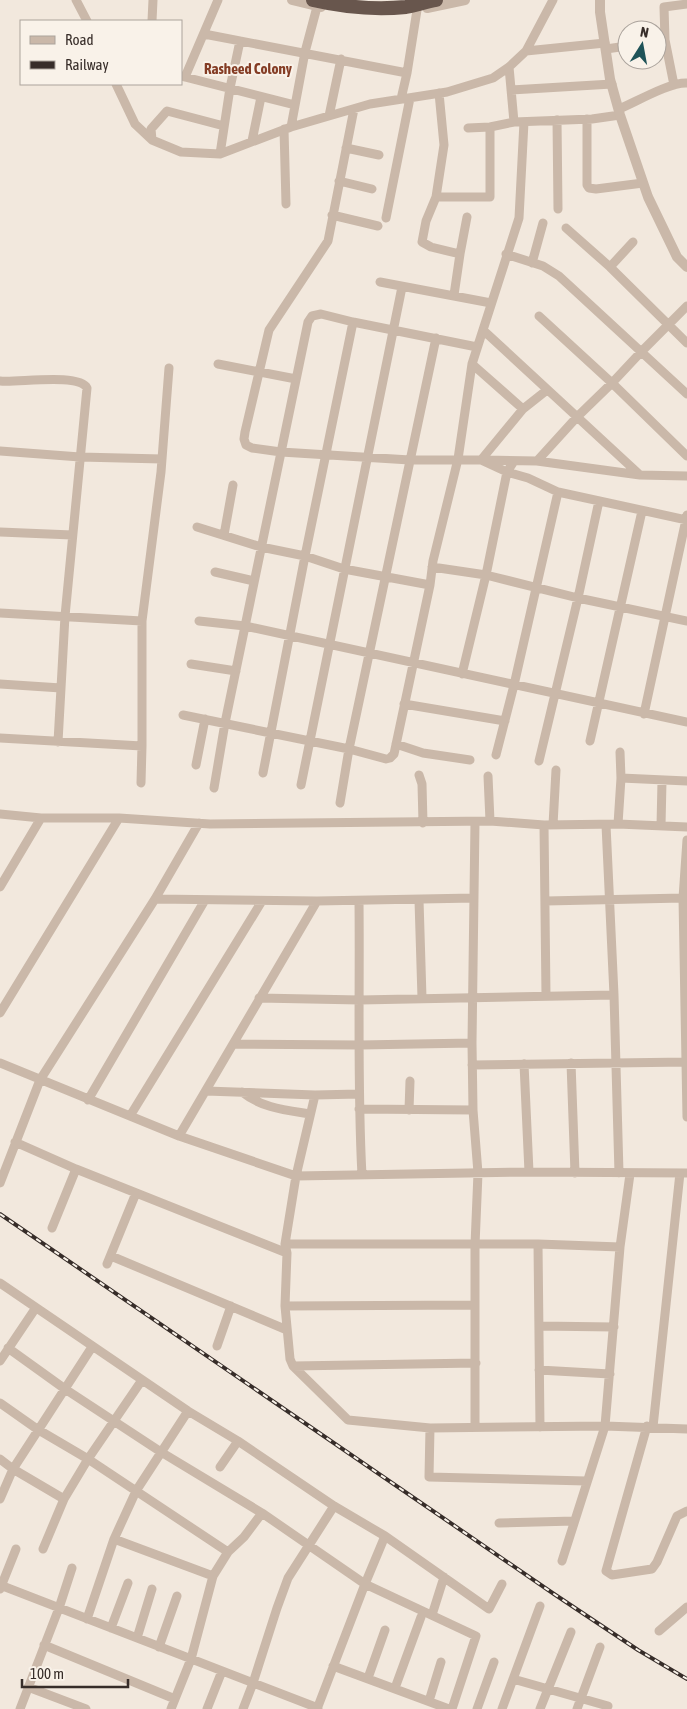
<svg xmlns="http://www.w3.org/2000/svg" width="687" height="1709" font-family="'Asap Condensed',sans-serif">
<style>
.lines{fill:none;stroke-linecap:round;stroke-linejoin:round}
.minor{stroke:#cab8a9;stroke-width:9}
.tertiary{stroke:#cab8a9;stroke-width:10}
.trunk{stroke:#68564d;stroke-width:14}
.rail-casing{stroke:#372d29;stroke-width:4}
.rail{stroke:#f9f2e9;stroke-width:2;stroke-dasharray:5.5;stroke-linecap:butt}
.labels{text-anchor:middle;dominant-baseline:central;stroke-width:4;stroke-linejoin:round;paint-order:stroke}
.neighbourhood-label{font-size:15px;font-weight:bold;fill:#843c24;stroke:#f9f2e9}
</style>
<rect width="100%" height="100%" fill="#f2e8dd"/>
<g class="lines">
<path class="minor" d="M76 0 87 21
M152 21 153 0
M204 34 407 73 401 99
M606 49 627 46
M526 51 605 43
M509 67 514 122
M407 73 417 10
M181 76 295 105
M185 77 218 0
M116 84 135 124 152 140 181 152 220 154 291 127 370 104 447 92 493 78 509 67 526 51 553 0
M674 85 665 40 664 7 687 4
M511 90 612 84
M439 93 444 145 436 197 426 221 422 242 431 247 460 254 454 295
M354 109 328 241 269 330 245 432 244 439 246 445 252 448 281 452 410 460H481L507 472 528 478 558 492 687 520
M619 109C636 102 670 82 687 83
M329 116 341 59
M587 119V185L589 188 596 189 643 183
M557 120 558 209
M291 127 305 52 317 7
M468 128 490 127 514 122 592 119 620 115
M284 129 286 204
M152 140 151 129 167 111 224 126
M252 141 261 97
M346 148 379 155
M220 154 230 88 240 41
M339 181 372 189
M436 197H490V127
M332 215 378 226
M386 218 410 98
M566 228 610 267 687 343
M460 254 467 217
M506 254 543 266 559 276 687 394
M532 263 543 223
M610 267 633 242
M380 282 491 303
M539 316 612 383 687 456
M483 330 640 475
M218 364 296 379
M472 364 523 409
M0 381C17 383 79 373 87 388L65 616 58 742
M0 451 80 457 162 459
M481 460 523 409 547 390
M486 460 537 461 640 475 687 476
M537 461 577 417 612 383 641 352 687 306
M197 527 261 547 305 556 344 569 430 585
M0 532 72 535
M224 535 233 485
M432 567 486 575 578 598 687 621
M215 572 254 581
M0 613 142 621
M199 621 245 626 687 722
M191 664 236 671
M462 674 486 575 507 472 514 461
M0 684 61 688
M404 704 505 721
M644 714 687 515
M183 715 349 749 386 759 390 758 394 754 430 585 433 561 458 459 472 364 519 218 524 122
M0 738 142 746V621L161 472 169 368
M590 741 642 511
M396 744 423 753 470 760
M496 755 514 685 558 492
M539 761 578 598 599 501
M196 765 205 719
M263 773 305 556 353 322
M419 775 422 784 423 823
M488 776 490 821
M621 778 687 781
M141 783 142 746
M301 785 402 287
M214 788 225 723 308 322 312 316 321 314 353 322 477 347
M340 803 349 749 436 338
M0 814 41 818H119L210 824 490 821 544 825 618 824 687 827
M475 822 472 1043 473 1110 478 1173 475 1245V1426
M618 824 621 778 620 752
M544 825 546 996
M553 825 556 770
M606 825 614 995 619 1173
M661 826 662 781
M687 840 683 898 687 1117
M0 887 41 818
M155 899 317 901 474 898
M419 900 422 998
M359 901C360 992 357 1084 362 1175
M546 901 683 898
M259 998 360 1000 614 995
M0 1013 119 818
M234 1044 360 1045 472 1043
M0 1063 179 1136 296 1176 529 1172 687 1173
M571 1063 575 1173
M524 1064 529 1172
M472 1065 686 1062
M206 1091 315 1095 359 1094
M242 1092C262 1108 285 1110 310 1114
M315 1095 296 1176 285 1244 287 1253 285 1306 290 1359 293 1366 348 1420 430 1428 605 1426 687 1429
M88 1100 205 900
M359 1109 473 1110
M409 1110 410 1081
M130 1116 262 901
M179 1136 317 901
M15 1142 76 1169 287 1253
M0 1183 40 1080 155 899 199 823
M52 1228 76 1169
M285 1244H538L620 1247
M538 1244 540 1427
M111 1256 287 1330
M107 1264 136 1193
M0 1283 188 1411 238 1441 334 1506 385 1536 489 1609 502 1584
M285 1306 475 1305
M539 1326 614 1327
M217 1346 231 1306
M8 1348 65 1389 161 1452 262 1513 365 1584 476 1636 452 1709
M0 1361 35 1309
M293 1366 476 1363
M539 1370 610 1374
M0 1403 37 1429 88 1459 228 1552
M647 1426 606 1571 612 1575 652 1569 657 1562 677 1516 687 1511
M653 1427 680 1173
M430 1428 429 1477 586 1481
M0 1459 13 1469 64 1499
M220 1467 238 1441
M0 1499 13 1469 92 1347
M499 1523 574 1521
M114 1539 213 1576
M43 1549 64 1499 88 1459 142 1380
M562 1561 605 1426 620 1247 630 1174
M0 1585 318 1708
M0 1589 16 1549
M432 1615 444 1577
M87 1619 114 1539 136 1491 188 1411
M111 1628 128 1583
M659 1631 687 1607
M137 1638 152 1589
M44 1645 175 1699
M159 1647 177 1596
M333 1666 449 1709
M368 1678 385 1630
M513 1679 608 1706
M28 1687 86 1709
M395 1688 421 1617
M429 1701 441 1662
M20 1709 59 1608 72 1568
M171 1709 191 1659 213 1576 228 1552 244 1537 262 1513
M207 1709 222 1671
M243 1709 253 1683 277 1608 288 1578 334 1506
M317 1709 365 1584 385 1536
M477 1709 494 1662
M502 1709 540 1606
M540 1709 571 1632
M577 1709 600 1647"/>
<path class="tertiary" d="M292 0 321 7
M600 0V12L610 79 620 115 648 197 677 257 687 267
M427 8 465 0"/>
<path class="trunk" d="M313 0C343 7 375 10 406 7 416 5 426 2 436 0"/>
<defs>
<path id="rail" d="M0 1214 554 1594 638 1650 687 1679"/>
</defs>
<use href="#rail" class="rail-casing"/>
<use href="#rail" class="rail"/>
</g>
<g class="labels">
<g class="neighbourhood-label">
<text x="248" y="68">Rasheed Colony</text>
</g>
</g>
<rect x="20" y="20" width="162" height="65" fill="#f9f2e9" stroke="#aba39c"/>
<rect x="30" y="36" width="25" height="8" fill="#cab8a9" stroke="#aba39c"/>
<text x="65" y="45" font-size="15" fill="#372d29">Road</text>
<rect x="30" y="61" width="25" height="8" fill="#372d29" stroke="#aba39c"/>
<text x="65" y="70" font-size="15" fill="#372d29">Railway</text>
<g transform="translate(642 45) rotate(11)"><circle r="24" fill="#f9f2e9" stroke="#aba39c"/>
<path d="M0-4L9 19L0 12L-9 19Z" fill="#1f5358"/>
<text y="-8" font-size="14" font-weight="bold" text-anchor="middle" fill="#372d29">N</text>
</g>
<path d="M22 1679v8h106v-8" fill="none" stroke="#372d29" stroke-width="2.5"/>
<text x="30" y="1679" font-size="15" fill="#372d29" stroke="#f9f2e9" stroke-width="4" paint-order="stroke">100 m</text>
</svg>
